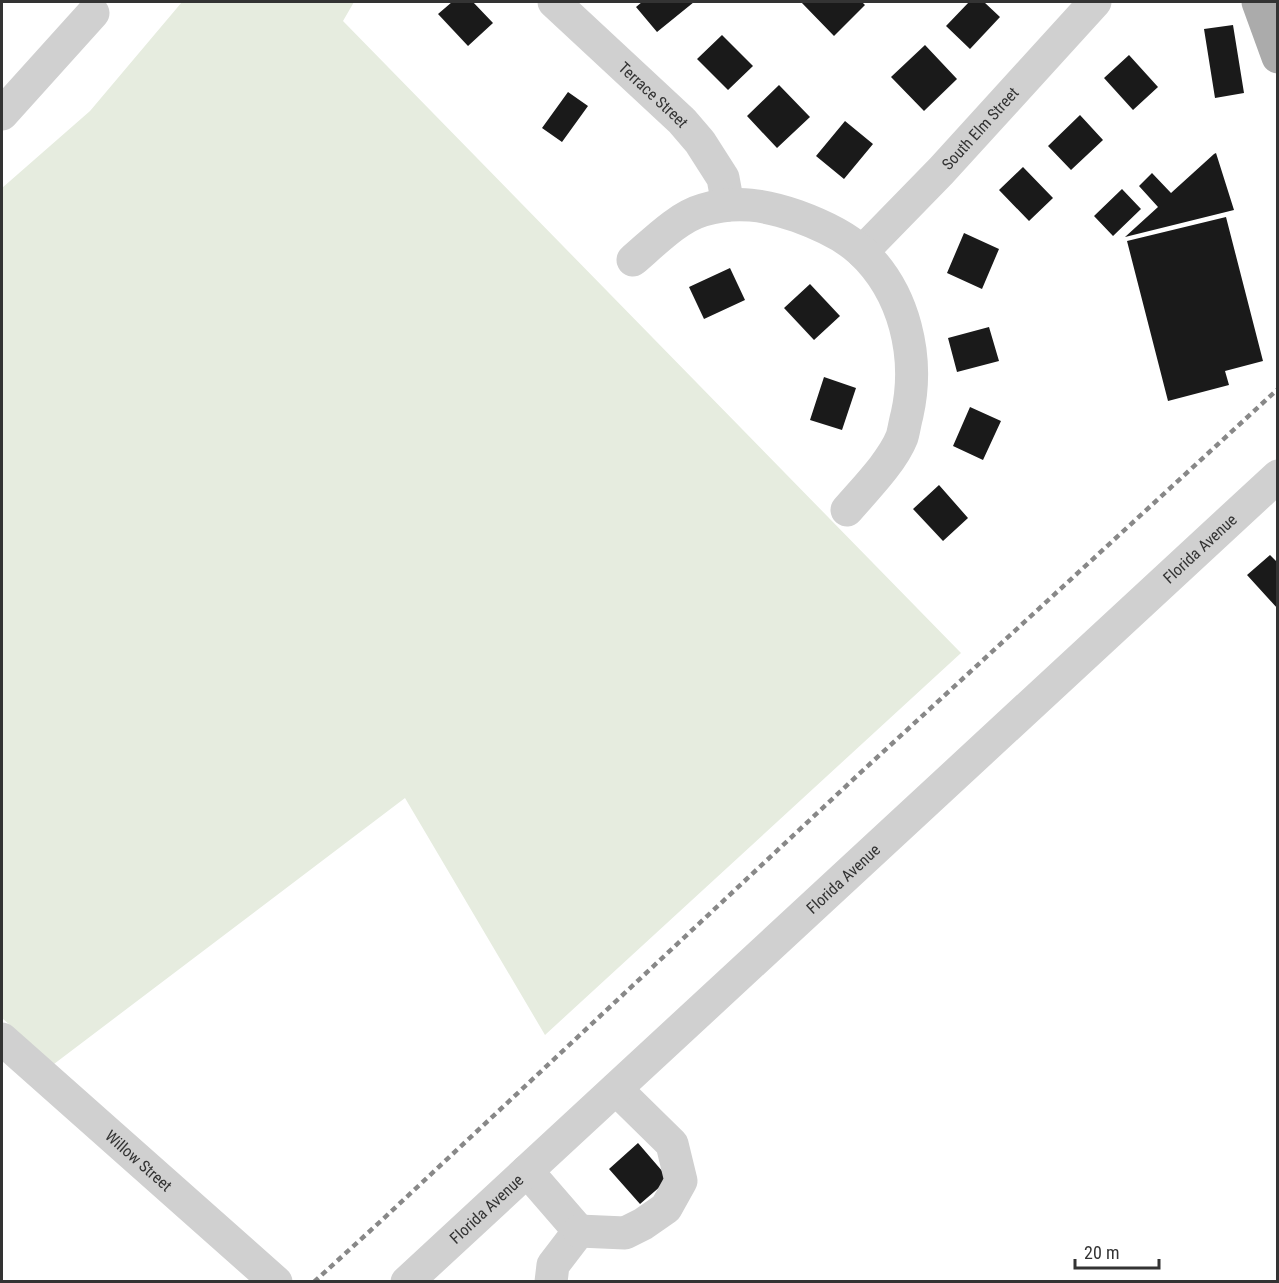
<svg xmlns="http://www.w3.org/2000/svg" width="1279" height="1283" font-family="'Roboto Condensed',sans-serif">
<style>
.green{fill:#e6ecdf}
.building{fill:#1a1a1a}
.lines{fill:none;stroke-linecap:round;stroke-linejoin:round}
.minor{stroke:#d0d0d0;stroke-width:33}
.major{stroke:#ababab;stroke-width:33}
.rail{stroke:#888;stroke-width:4.5;stroke-dasharray:6 4.5;stroke-linecap:butt}
.labels{text-anchor:middle;dominant-baseline:central;stroke-width:6;stroke-linejoin:round;paint-order:stroke}
.street-label{font-size:16px;fill:#333;stroke:#fff}
</style>
<rect width="100%" height="100%" fill="#fff"/>
<path class="green" d="M182 2H354L343 21 961 653 545 1035 405 798 54 1064 2 1018V188L90 111Z"/>
<path class="building" d="M452 2H473L493 23 468 46 438 14Z
M642 2H694L657 32 636 7Z
M801 2H862L865 5 834 36Z
M969 2H984L1000 17 970 49 946 26Z
M1233 25 1244 93 1215 98 1204 29Z
M722 35 753 66 728 90 697 59Z
M925 45 957 79 924 111 891 77Z
M1129 55 1158 87 1133 110 1104 78Z
M779 85 810 117 777 148 747 116Z
M568 92 588 106 562 142 542 128Z
M1080 115 1103 140 1071 170 1048 146Z
M845 121 873 144 844 179 816 156Z
M1216 153 1234 210 1125 237 1158 207 1139 186 1152 173 1171 193 1214 154Z
M1023 167 1053 198 1029 221 999 190Z
M1122 189 1141 209 1113 236 1094 216Z
M1226 217 1263 361 1225 371 1229 385 1168 401 1127 241Z
M964 233 999 249 982 289 947 273Z
M730 268 745 300 704 319 689 287Z
M810 284 840 316 814 340 784 308Z
M989 327 999 361 957 372 948 338Z
M824 377 856 388 842 430 810 420Z
M970 407 1001 421 983 460 953 446Z
M939 485 968 518 943 541 913 509Z
M1270 555 1278 563V609L1247 575Z
M638 1143 669 1179 640 1204 609 1169Z"/>
<g class="lines">
<g class="minor">
<path id="s1" d="M554 2 682 121 700 142 723 178 728 205"/>
<path d="M2 114 93 13"/>
<path id="s2" d="M862 252 941 171 1095 2"/>
<path d="M633 260C653 243 678 217 703 210 737 200 765 205 797 216 819 224 844 235 861 251 905 292 920 357 907 415 905 422 904 430 902 437 892 462 865 489 847 510"/>
<path id="s3" d="M2 1039 276 1282"/>
<path d="M527 1171 579 1231 553 1265 551 1282"/>
<path d="M579 1231 625 1233 643 1224 666 1208 681 1181 672 1144 616 1089"/>
<path id="s4" d="M407 1282 1278 476"/>
</g>
<path class="major" d="M1258 2 1278 57"/>
<path class="rail" d="M314 1282 382 1220 859 774 1278 389"/>
</g>
<g class="labels">
<g class="street-label">
<text stroke="none"><textPath href="#s1" startOffset="136">Terrace Street</textPath></text>
<text stroke="none"><textPath href="#s2" startOffset="171">South Elm Street</textPath></text>
<text stroke="none"><textPath href="#s4" startOffset="1080">Florida Avenue</textPath></text>
<text stroke="none"><textPath href="#s4" startOffset="594">Florida Avenue</textPath></text>
<text stroke="none"><textPath href="#s3" startOffset="183">Willow Street</textPath></text>
<text stroke="none"><textPath href="#s4" startOffset="108">Florida Avenue</textPath></text>
</g>
</g>
<rect width="1279" height="1283" fill="none" stroke="#333333" stroke-width="6"/>
<path d="M1075 1259v9h84v-9" fill="none" stroke="#333333" stroke-width="3"/>
<text x="1084" y="1259" font-size="18" fill="#333333" stroke="#ffffff" stroke-width="4.5" paint-order="stroke">20 m</text>
</svg>
